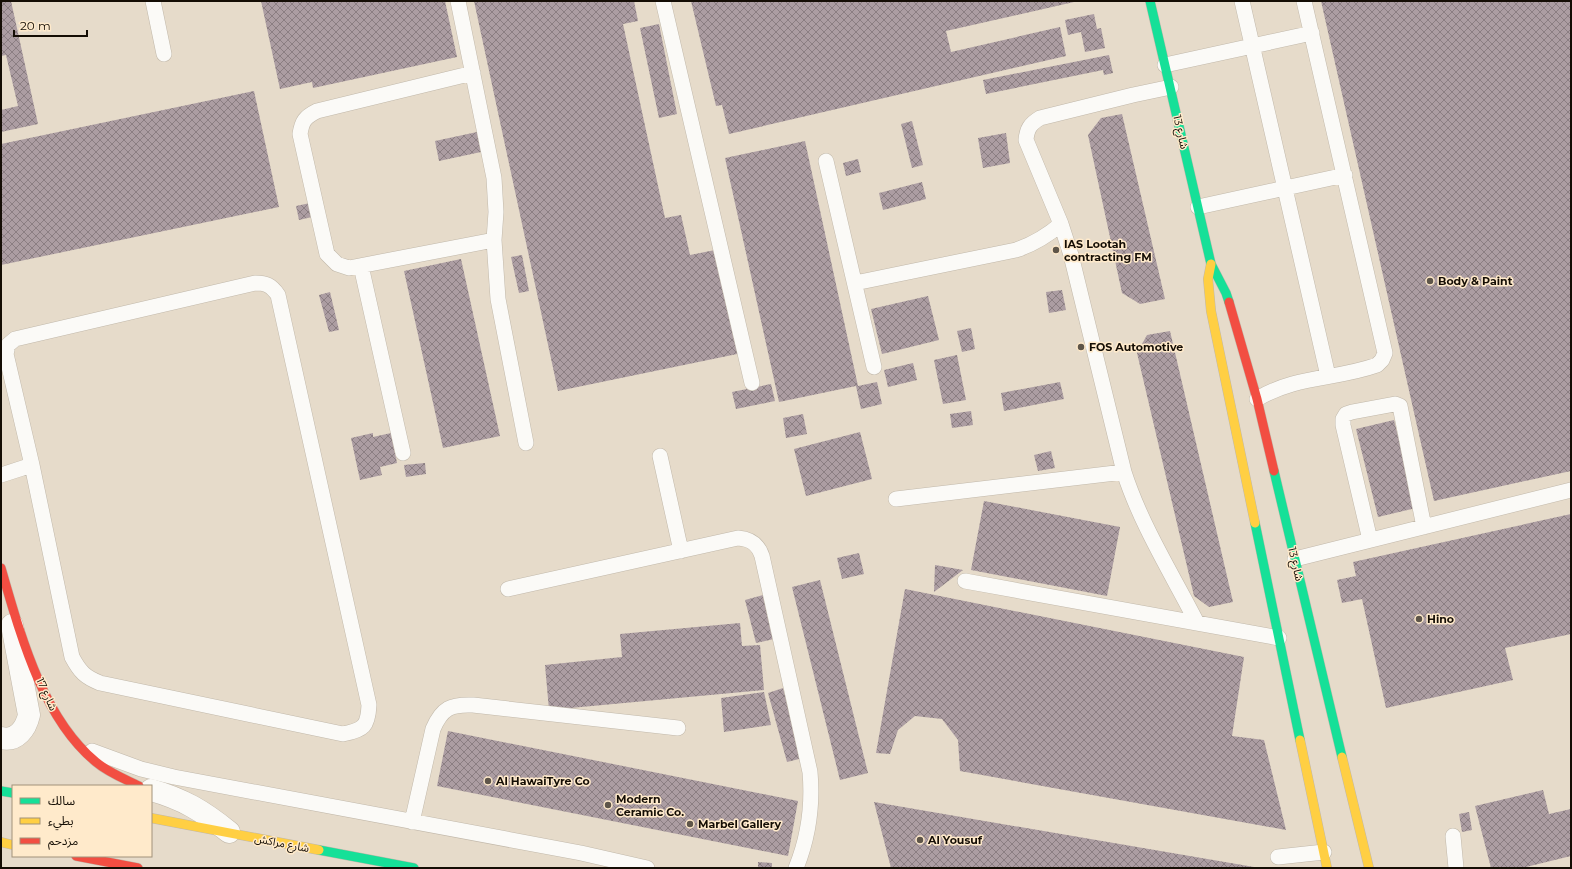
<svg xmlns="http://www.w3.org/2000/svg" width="1572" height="869" font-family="Montserrat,'Noto Sans Arabic',sans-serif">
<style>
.building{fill:url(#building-cross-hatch)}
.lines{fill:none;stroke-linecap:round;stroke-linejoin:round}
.lane-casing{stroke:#c1b8aa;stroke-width:16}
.street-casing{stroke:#c1b8aa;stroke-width:23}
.fast-casing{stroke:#c1b8aa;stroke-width:10}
.slow-casing{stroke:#c1b8aa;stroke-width:10}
.jam-casing{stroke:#c1b8aa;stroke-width:10}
.lane{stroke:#fbfaf7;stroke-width:15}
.street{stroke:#fbfaf7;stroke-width:22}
.fast{stroke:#16e098;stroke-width:9}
.slow{stroke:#ffcf43;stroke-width:9}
.jam{stroke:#f24e42;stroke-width:9}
.poi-dot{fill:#5e5549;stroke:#ffeacb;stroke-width:1.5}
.labels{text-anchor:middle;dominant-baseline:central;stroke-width:3;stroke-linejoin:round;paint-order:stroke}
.street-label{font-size:11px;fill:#140d04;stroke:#ffeacb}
.poi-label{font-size:11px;font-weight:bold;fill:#140d04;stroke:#ffeacb;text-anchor:start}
</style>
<defs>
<pattern id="building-cross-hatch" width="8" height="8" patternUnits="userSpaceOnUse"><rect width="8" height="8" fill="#ac9da2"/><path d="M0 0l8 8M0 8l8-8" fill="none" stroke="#8b7e82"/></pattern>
</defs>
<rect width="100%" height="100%" fill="#e6dbca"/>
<path class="building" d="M1 1H11L38 124 1 132V110L18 106 6 55 1 56Z
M261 1H445L457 57 313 88 312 82 280 89Z
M474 1H634L638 21 623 24 665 218 681 215 690 255 720 249 742 353 558 391Z
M691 1H1074V2L946 31 951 52 1060 27 1066 56 729 134 722 105 716 106Z
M1321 1H1571V471L1434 501Z
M1094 14 1097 29 1101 28 1105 48 1085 52 1081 32 1068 35 1065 20Z
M659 24 677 114 659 118 640 28Z
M1109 55 1113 73 1104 75 1103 70 986 94 983 80Z
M254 91 279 207 1 265V144Z
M1122 114 1165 299 1140 304 1122 293 1088 135 1101 118Z
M912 121 923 165 912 168 901 124Z
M477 132 481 152 439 161 435 141Z
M1006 133 1010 163 983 168 978 138Z
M805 141 858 386 877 382 882 404 861 409 856 386 779 402 725 158Z
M858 159 861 172 846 176 843 163Z
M922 182 926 199 883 210 879 193Z
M310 203 312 217 299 220 296 206Z
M522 255 529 291 519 293 511 257Z
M461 259 500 436 443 448 404 271Z
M1062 290 1066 310 1049 313 1046 292Z
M330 292 339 330 329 332 319 295Z
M928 296 939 340 882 354 871 309Z
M971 328 975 349 962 352 957 331Z
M1170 331 1233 602 1209 607 1194 596 1137 353 1147 335Z
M957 355 966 400 943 404 934 360Z
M913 363 917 380 888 387 884 370Z
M1060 382 1064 399 1004 411 1001 393Z
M771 384 775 401 736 409 732 392Z
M971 411 973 425 952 428 950 414Z
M803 414 807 434 786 438 783 418Z
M1394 420 1416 508 1378 517 1356 429Z
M860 432 872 479 806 496 794 449Z
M373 433V437L391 433 397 463 380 467 382 475 360 480 351 438Z
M1051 451 1055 468 1038 471 1034 455Z
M425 463 426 474 406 477 404 465Z
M984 501 1120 527 1107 596 971 570Z
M1571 514V634L1505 648 1513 680 1386 708 1362 599 1342 603 1337 580 1356 576 1353 562Z
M859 553 864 574 842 579 837 558Z
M935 565 963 570 934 592Z
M820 580 868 773 840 780 792 587Z
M905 589 1244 657 1232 736 1264 740 1286 830 960 771 958 740 942 719 915 716 898 730 890 754 876 753Z
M767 594 778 638 756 643 745 600Z
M740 623 742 646 760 645 764 690 549 710 545 665 622 657 620 634Z
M783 688 803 758 787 762 768 693Z
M764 692 771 725 724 732 721 698Z
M448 731 798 801 788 856 437 786Z
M1543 790 1549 814 1571 809V856L1522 868H1491L1475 806Z
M874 802 1254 867V868H891Z
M1469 812 1472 830 1462 832 1459 814Z
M758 862 772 863V868H758Z"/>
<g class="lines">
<defs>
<path id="lane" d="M153 1 164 54
M458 1 494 178 496 212 494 240 498 299 526 443
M663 1 752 383
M1242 1 1328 376
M1165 65 1312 33
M473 73 317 111C305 117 302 121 300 134L327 254 337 264 349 268 494 240
M1171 87 1133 95 1040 118C1030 124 1027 129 1026 140L1061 224 1071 255 1124 472C1141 525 1172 574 1197 623
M826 161 874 367
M1198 207 1345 175
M361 266 403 453
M255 283C266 283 271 285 278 295L369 705C368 726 364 730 343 734L100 683C85 677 80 672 72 657L32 465 6 354 8 345 15 339Z
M855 283 1016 250C1034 244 1047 236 1061 224
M1257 399C1297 375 1335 380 1377 365L1382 360 1385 353 1304 1
M660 456 681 551
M1 475 32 465
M896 499 1124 472
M1370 540 1343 425V419L1346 414 1352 412 1395 404 1400 406 1424 527
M1295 559 1571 490
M965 581 1279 638
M508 589 738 538C751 539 758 544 762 556L810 772C813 806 809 836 796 868
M92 751 141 769 174 777 581 853 647 868
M412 822 433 729C442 708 451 704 473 705L678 728
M1453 836 1456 868
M1278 857 1324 852"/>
<path id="street" d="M1 738C17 742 26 728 29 715L12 625
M151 790C183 799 203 811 229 832"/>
<path id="fast" d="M1150 1 1211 264 1226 293 1229 302
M1274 471 1342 757
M1255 523 1300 740
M1 791 13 793
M319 850 414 868"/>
<path id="slow" d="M1211 264 1208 279 1211 311 1255 523
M1300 740 1327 868
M1342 757 1369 868
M151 818 319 850
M1 842 13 845"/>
<path id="jam" d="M1229 302 1257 399 1274 471
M1 568C20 633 42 718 96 762 109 773 125 779 139 786
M76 856 138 868"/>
</defs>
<use href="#lane" class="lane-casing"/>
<use href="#street" class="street-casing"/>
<use href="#fast" class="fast-casing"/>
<use href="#slow" class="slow-casing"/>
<use href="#jam" class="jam-casing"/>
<use href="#lane" class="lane"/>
<use href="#street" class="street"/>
<use href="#fast" class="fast"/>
<use href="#slow" class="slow"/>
<use href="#jam" class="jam"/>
</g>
<g class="poi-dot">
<circle cx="1056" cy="250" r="4"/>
<circle cx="1430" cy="281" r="4"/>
<circle cx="1081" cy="347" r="4"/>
<circle cx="1419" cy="619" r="4"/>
<circle cx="488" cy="781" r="4"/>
<circle cx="608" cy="805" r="4"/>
<circle cx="690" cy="824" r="4"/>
<circle cx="920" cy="840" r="4"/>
</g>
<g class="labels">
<g class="street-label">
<text transform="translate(1181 132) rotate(77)">شارع 13</text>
<text transform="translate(1296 564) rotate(77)">شارع 13</text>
<text transform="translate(47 694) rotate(65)">شارع 17</text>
<text transform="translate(282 843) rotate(11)">شارع مراكش</text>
</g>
<g class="poi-label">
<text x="1064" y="244">IAS Lootah<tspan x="1064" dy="13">contracting FM</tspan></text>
<text x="1438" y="281">Body &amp; Paint</text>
<text x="1089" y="347">FOS Automotive</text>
<text x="1427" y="619">Hino</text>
<text x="496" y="781">Al HawaiTyre Co</text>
<text x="616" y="799">Modern<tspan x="616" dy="13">Ceramic Co.</tspan></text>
<text x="698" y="824">Marbel Gallery</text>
<text x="928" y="840">Al Yousuf</text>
</g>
</g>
<rect width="1572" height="869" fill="none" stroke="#140d04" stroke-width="4"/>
<rect x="12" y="785" width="140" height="72" fill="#ffeacb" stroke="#a1927b"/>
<rect x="20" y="798" width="20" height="6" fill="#16e098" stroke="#a1927b"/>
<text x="48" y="805" font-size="12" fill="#140d04">سالك</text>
<rect x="20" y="818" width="20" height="6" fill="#ffcf43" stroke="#a1927b"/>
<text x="48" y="825" font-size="12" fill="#140d04">بطيء</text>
<rect x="20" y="838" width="20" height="6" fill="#f24e42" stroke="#a1927b"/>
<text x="48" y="845" font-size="12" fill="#140d04">مزدحم</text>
<path d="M14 30v6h73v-6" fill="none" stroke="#140d04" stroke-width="2"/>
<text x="20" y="30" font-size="12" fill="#140d04" stroke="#ffeacb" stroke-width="3" paint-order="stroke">20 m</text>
</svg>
